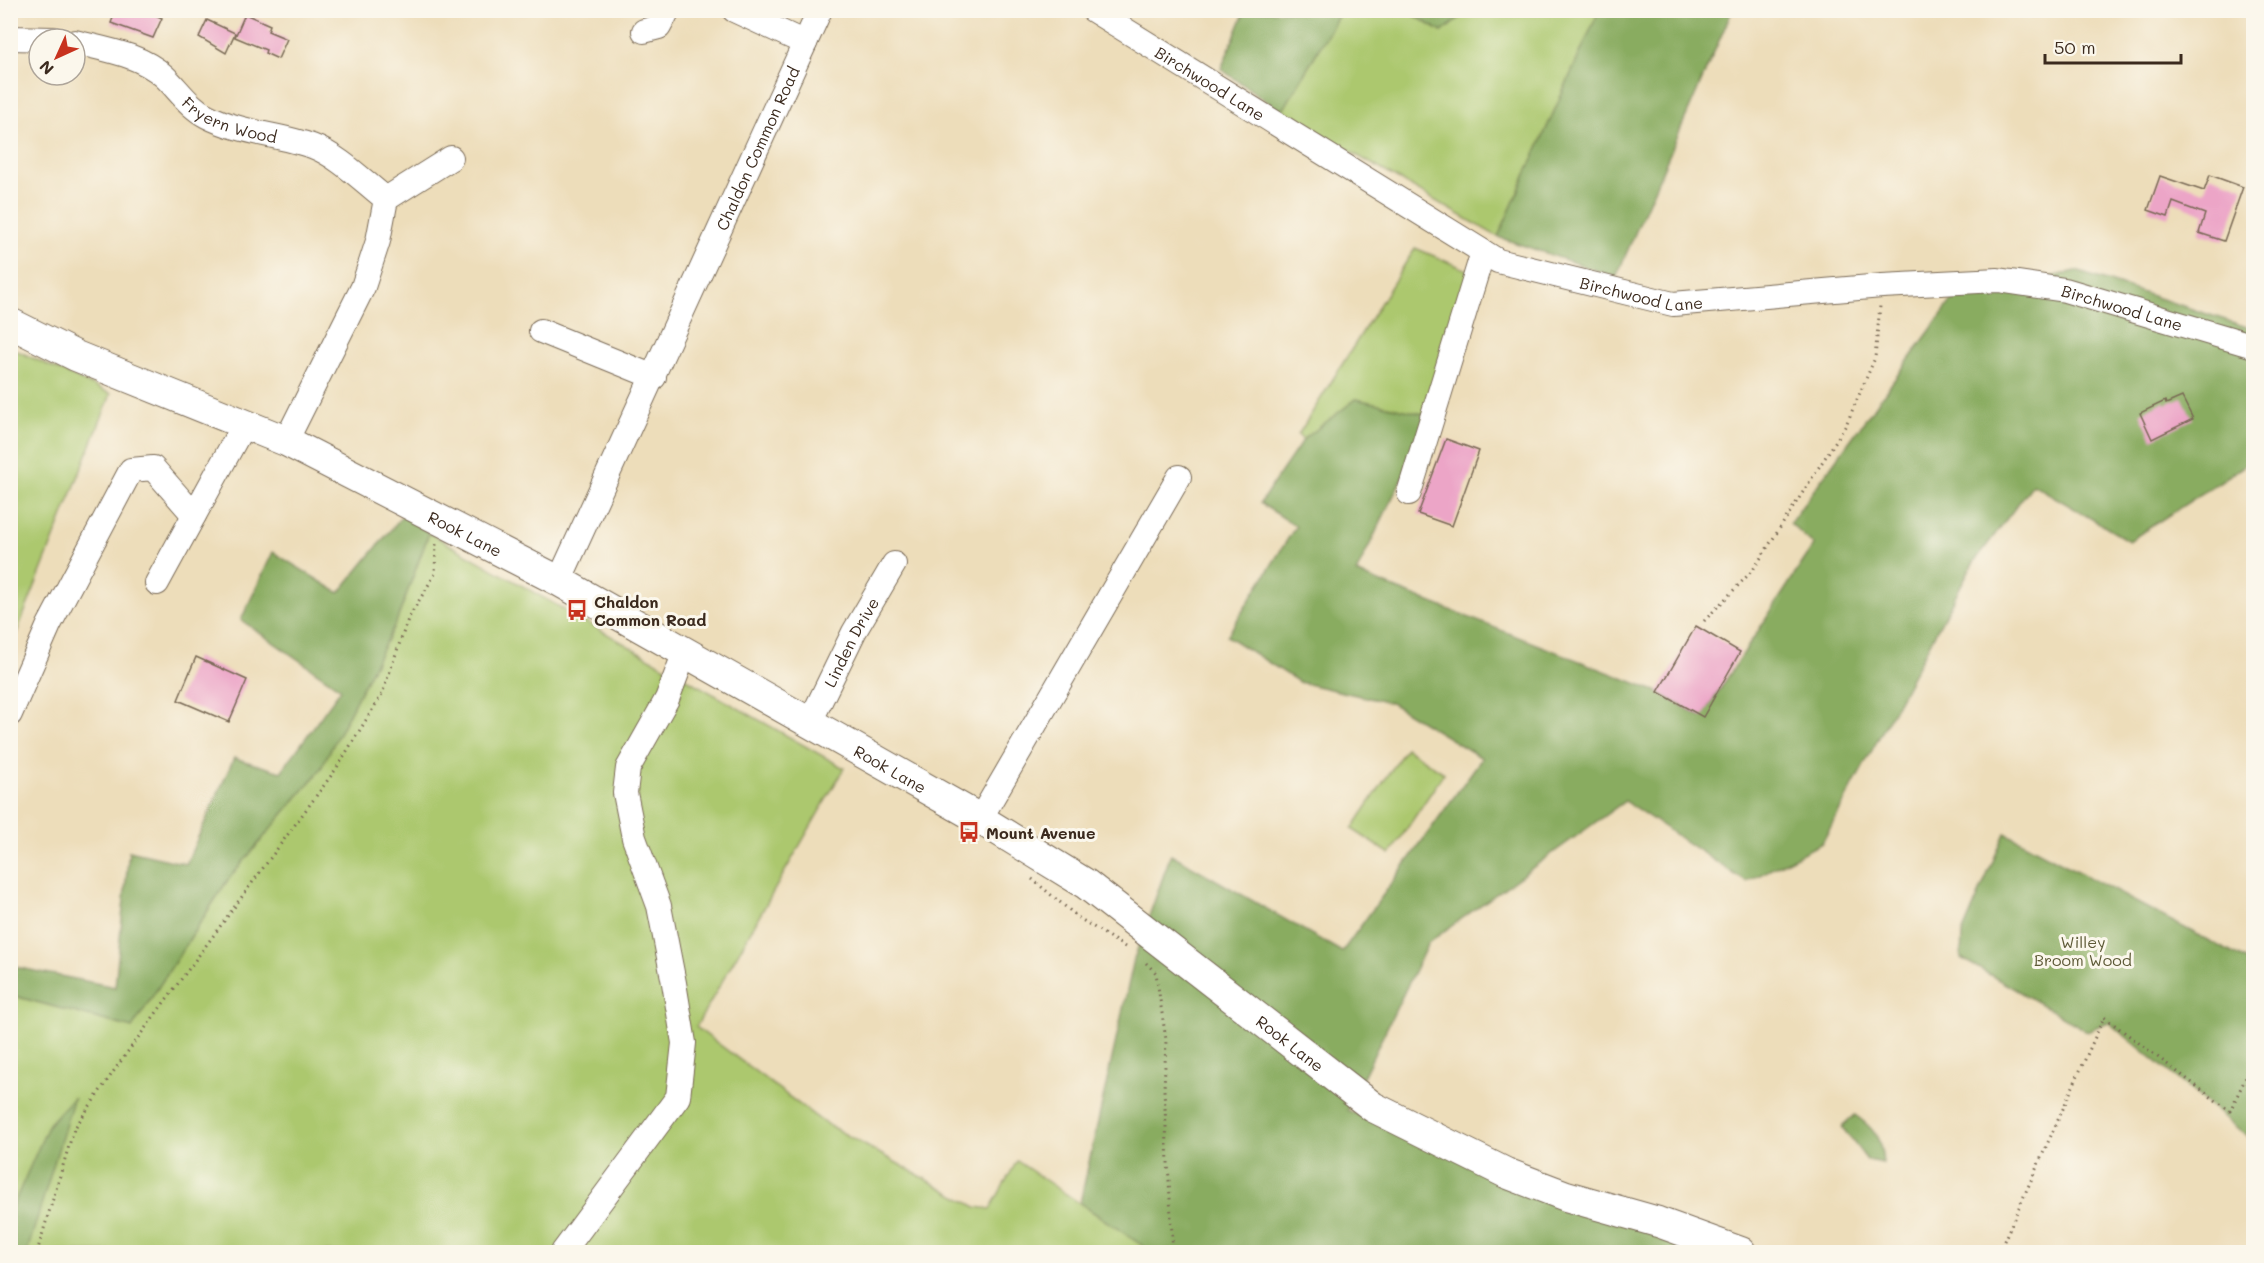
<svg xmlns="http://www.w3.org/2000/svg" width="2264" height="1263" font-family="Mali,sans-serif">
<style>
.green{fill:#acc86e;stroke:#747946;stroke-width:1.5}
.forest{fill:#89ac61;stroke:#626b40;stroke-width:1.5}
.building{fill:#eca5c7}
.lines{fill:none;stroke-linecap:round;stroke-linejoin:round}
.minor-casing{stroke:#796955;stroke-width:26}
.major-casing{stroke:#796955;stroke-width:32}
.path{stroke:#796955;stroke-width:3;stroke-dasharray:1.5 4.5;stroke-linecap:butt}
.minor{stroke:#fff;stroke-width:24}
.major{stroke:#fff;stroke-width:30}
.labels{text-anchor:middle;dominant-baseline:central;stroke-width:6;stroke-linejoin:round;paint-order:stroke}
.street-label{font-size:16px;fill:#3b2a1e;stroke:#fbf7ec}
.poi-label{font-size:16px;font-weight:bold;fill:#3b2a1e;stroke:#fbf7ec;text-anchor:start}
.park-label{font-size:16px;fill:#5d5936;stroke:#fbf7ec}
</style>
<rect width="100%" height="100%" fill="#fbf7ec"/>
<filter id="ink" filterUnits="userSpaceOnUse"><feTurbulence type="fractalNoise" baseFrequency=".0167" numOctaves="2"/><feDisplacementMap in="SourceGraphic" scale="12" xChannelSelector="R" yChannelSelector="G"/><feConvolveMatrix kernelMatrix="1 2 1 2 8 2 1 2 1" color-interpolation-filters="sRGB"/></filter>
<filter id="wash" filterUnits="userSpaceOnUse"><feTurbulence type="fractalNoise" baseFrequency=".008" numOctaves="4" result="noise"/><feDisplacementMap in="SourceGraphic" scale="24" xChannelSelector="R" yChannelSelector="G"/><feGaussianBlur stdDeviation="1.35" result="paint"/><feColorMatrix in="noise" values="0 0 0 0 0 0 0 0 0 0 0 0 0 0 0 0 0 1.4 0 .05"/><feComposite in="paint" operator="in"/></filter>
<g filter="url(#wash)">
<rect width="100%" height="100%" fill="#edddba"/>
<path class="green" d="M1341 11H1407L1442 32 1468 11H1599L1498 237 1282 112Z
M1415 248 1477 274 1432 416 1356 399 1303 440 1298 435Z
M11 348 111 394 11 647Z
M429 533 844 768 696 1027 823 1122 976 1207 990 1209 1017 1161 1152 1252H11L10 995 132 1028 227 881 320 770 397 620Z
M1406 748 1444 773 1390 854 1352 829Z"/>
<path class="forest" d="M1245 11H1341L1282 112 1221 69Z
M1407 11H1468L1442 32Z
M1599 11H1732L1616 277 1498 237Z
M2076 271 2253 329V460L2129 541 2033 484 1972 565 1822 843 1746 882 1625 801 1428 943 1347 1110 1705 1252H1152L1080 1203 1134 959 1171 854 1342 952 1482 758 1391 703 1299 682 1227 636 1296 526 1260 503 1303 440 1356 399 1432 416 1356 573 1658 692 1702 717 1814 545 1790 523 1953 299Z
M403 515 429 533 397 620 320 770 227 881 132 1028 11 995 10 966 115 987 129 851 186 864 234 758 281 772 341 689 241 620 273 552 339 593Z
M2005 833 2253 964V1141L2108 1022 2087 1031 1961 958 1962 934Z
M74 1097 27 1252H11V1210L49 1124Z
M1855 1115C1875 1129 1881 1138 1883 1163L1867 1160 1842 1127Z"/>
<g id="blocks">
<path class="building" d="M116 10H144L162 18 153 38 111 23Z
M245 14 270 25 268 31 287 39 278 59 265 53 266 50 235 37Z
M207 20 235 33 226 53 199 37Z
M2210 175 2243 187 2224 241 2199 233 2205 214 2173 202 2168 217 2148 210 2160 176 2204 191Z
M2182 397 2193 419 2152 439 2140 413 2165 401 2166 404Z
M1446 439 1479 451 1452 526 1418 514Z
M1696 626 1740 652 1703 717 1658 692Z
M196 657 247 680 229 722 178 700Z"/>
</g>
</g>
<g filter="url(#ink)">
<use href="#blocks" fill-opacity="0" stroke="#796955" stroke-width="1.5"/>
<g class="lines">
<defs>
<g id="minor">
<path d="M734 10 805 43"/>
<path id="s1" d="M1093 10 1498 261 1673 304 1882 286 1998 280 2065 290 2254 346"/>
<path d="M644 31 659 27 668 10"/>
<path d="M10 38 53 39"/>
<path id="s2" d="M75 42C106 50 139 54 164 76 178 89 189 107 207 116 240 133 278 134 312 146 339 156 364 182 386 199L378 241 363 287 286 441"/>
<path d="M386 199 451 158"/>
<path d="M541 331 654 377"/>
<path d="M1409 493 1483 252"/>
<path id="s3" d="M559 581 820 10"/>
<path d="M157 583 244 424"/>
<path d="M10 714 49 625 131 470 153 468 194 515"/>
<path id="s4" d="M809 724 854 632 894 564"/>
<path d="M980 819 1179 477"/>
<path d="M563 1252 678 1097 684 1043 674 983 659 906 634 838 625 793 628 768 667 699 685 652"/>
</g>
<g id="major">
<path id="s5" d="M10 323 76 356 286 441 559 581 980 819 1086 884 1373 1107 1506 1173 1566 1196 1658 1222 1741 1252"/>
</g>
</defs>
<use href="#minor" class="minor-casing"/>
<use href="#major" class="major-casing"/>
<path class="path" d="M1704 621 1753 570 1846 425 1875 358 1880 306
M1032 879 1079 918 1128 949
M1146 963 1156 973 1166 1040 1164 1090 1173 1252
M37 1252 74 1129 118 1065 336 769 382 694 408 619 435 574 436 543
M1999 1252 2104 1017 2230 1111 2254 1060"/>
<use href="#minor" class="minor"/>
<use href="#major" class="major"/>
</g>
</g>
<defs>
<symbol id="bus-bare" viewBox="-9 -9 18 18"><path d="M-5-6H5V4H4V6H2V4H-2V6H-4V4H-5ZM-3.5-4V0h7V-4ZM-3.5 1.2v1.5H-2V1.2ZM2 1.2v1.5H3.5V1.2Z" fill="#c8321e" stroke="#fbf7ec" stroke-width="2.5" paint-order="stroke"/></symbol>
</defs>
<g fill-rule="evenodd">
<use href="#bus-bare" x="562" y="595" width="30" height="30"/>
<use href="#bus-bare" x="954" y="817" width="30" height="30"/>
</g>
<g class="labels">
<g class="street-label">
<text stroke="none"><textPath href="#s1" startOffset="138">Birchwood Lane</textPath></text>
<text stroke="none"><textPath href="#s2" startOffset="178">Fryern Wood</textPath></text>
<text stroke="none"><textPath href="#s3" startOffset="476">Chaldon Common Road</textPath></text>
<text stroke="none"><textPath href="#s1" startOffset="624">Birchwood Lane</textPath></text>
<text stroke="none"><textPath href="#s1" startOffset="1110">Birchwood Lane</textPath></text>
<text stroke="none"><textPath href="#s5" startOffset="502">Rook Lane</textPath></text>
<text stroke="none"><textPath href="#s4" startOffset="92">Linden Drive</textPath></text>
<text stroke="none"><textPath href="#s5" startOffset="988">Rook Lane</textPath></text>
<text stroke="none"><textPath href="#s5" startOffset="1474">Rook Lane</textPath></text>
</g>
<g class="poi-label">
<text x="594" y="601">Chaldon<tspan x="594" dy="18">Common Road</tspan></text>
<text x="986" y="832">Mount Avenue</text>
</g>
<g class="park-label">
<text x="2083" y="941">Willey<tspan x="2083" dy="18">Broom Wood</tspan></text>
</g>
</g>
<rect width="2264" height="1263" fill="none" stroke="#fbf7ec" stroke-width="36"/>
<g transform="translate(57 57) rotate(225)"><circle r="28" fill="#fbf7ec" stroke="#aea59a" stroke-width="1.5"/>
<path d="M0-4.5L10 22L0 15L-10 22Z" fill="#c8321e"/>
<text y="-9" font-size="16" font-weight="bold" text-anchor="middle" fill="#3b2a1e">N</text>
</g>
<path d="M2045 54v9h136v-9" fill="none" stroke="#3b2a1e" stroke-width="3"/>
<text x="2054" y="54" font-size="18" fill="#3b2a1e" stroke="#fbf7ec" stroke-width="4.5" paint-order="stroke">50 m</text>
</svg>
